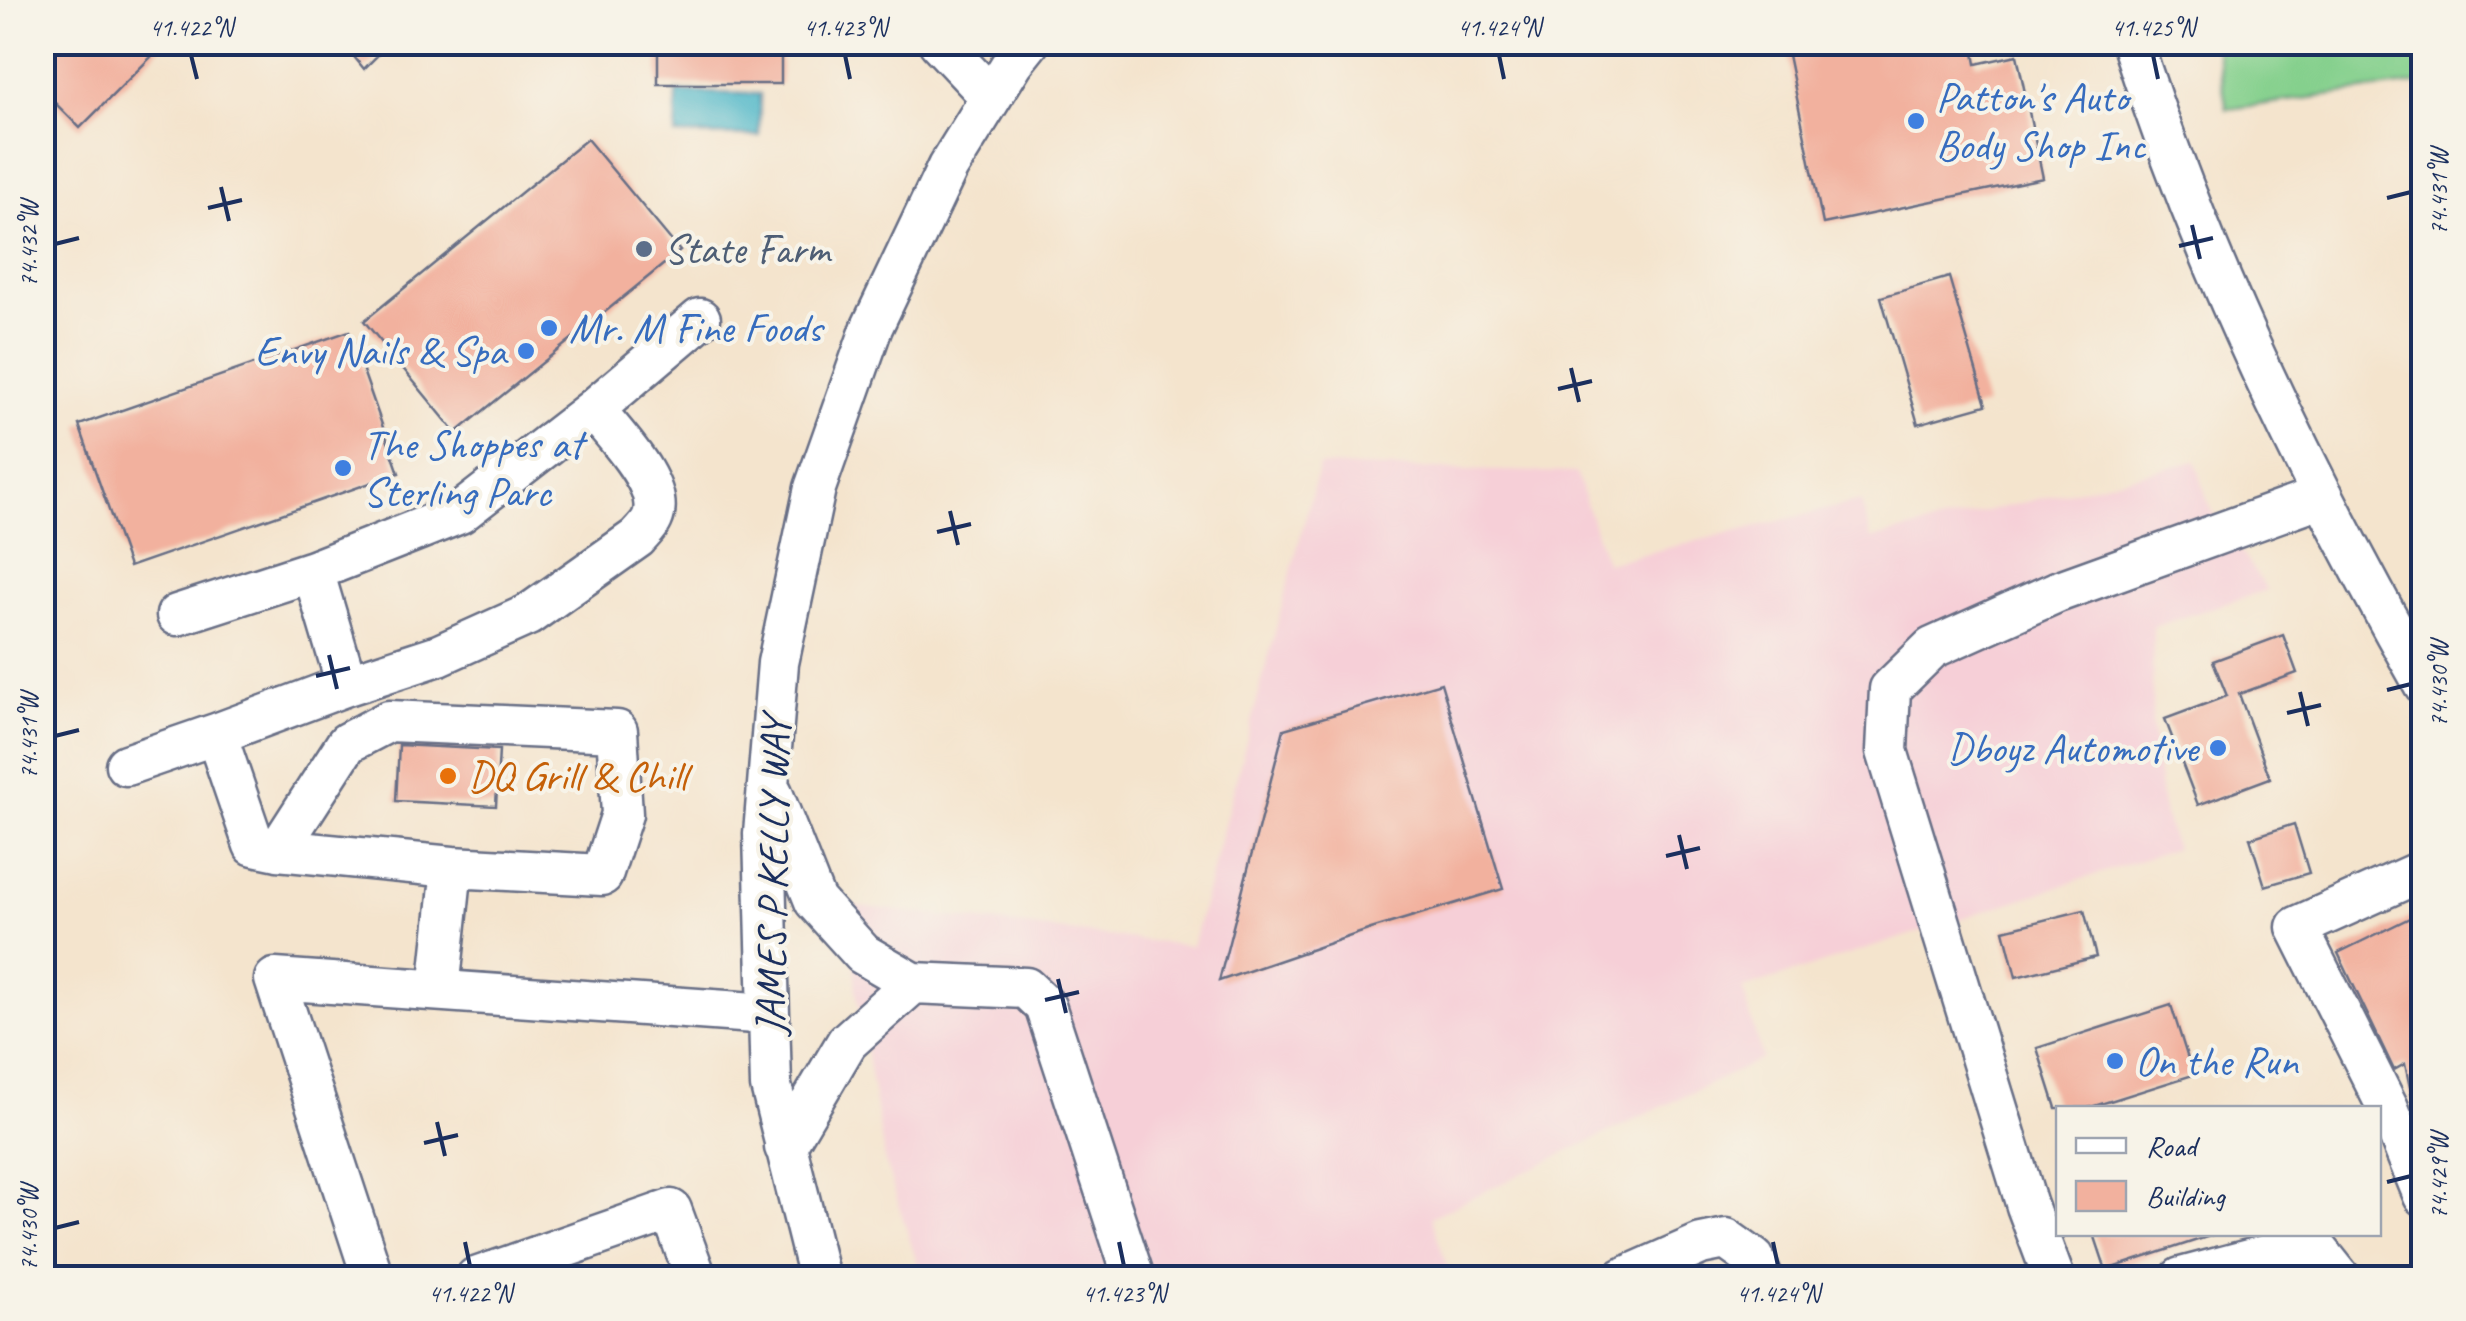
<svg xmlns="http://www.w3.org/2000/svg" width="2466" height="1321" font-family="Caveat,sans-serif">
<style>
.built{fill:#f6cfd7}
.green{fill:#85d08d;stroke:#508076;stroke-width:2.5}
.water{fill:#4ab5c7;stroke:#327292;stroke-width:2.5}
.building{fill:#f2b19e}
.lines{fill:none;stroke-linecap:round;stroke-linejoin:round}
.minor-casing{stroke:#676e85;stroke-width:45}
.minor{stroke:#fff;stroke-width:40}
.ticks{fill:none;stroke:#1b2f5e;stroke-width:4}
.shop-dot{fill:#3f7fe0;stroke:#f7f3e8;stroke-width:4}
.service-dot{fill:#5c6f8a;stroke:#f7f3e8;stroke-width:4}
.food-dot{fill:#e8710a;stroke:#f7f3e8;stroke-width:4}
.labels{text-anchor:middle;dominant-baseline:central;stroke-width:8;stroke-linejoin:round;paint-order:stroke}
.shop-label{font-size:42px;fill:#366cbe;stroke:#f7f3e8;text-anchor:start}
.service-label{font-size:42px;fill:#4e5e75;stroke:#f7f3e8;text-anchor:start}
.food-label{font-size:42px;fill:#c56008;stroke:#f7f3e8;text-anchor:start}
.street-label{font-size:42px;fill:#1b2f5e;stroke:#f7f3e8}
.neatline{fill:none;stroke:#1b2f5e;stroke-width:4}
.ticks-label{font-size:25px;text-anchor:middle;fill:#1b2f5e}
</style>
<rect width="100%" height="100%" fill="#f7f3e8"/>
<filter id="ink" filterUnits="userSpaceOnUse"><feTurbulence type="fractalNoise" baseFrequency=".01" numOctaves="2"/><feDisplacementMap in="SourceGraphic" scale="20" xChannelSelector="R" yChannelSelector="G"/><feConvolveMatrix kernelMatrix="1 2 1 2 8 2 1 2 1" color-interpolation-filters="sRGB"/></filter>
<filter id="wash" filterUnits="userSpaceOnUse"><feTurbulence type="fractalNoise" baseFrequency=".0048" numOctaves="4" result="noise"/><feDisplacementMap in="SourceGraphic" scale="40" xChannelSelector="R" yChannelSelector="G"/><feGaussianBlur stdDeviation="2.25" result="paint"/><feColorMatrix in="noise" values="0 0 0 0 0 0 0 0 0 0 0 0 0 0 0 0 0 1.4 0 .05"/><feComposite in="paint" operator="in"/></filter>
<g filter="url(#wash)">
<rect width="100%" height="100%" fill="#f4e4cd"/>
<path class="built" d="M2196 461 2209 506 2267 590 2153 627 2152 725 2162 806 2175 849 1743 989 1762 1059 1431 1217 1451 1278H922L885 1162 856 991 850 905 1192 946 1319 466 1576 473 1606 563 1861 501 1871 539Z"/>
<path class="green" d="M2215 43H2423V83L2227 109Z"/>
<path class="water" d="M677 92 760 94 759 136 676 135Z"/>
<g id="blocks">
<path class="building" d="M42 42H166L80 128 42 90Z
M342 42H391L364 69Z
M658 42H781V84H658Z
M1822 42H1972L1976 64 2017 55 2043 178 1823 224 1787 50Z
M587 139 680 251 456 433 364 321Z
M1949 277 1986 405 1918 424 1881 297Z
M349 331 399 473 129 567 79 425Z
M2283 635 2297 673 2239 694 2270 778 2198 805 2165 719 2227 696 2213 661Z
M1441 683 1503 889 1371 929 1219 981 1284 729Z
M399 745 499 750 496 806 396 801Z
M2294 824 2309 873 2265 886 2250 838Z
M2084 910 2096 957 2016 977 2004 930Z
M2424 911V1144H2422L2405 1064 2394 1070 2338 953Z
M2171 1005 2193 1075 2088 1108H2056L2037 1048Z
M2094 1234H2216L2106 1270Z"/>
</g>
</g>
<g filter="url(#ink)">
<use href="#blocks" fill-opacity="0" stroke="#676e85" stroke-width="2.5"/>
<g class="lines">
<defs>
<path id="minor" d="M939 42 991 97
M2132 42C2204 267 2308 479 2424 684
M177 615 313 571 460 513 594 409 700 319
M347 685 439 655 528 615 637 538C642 532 649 526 652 519 667 486 613 434 594 409
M126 765 216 734
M772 793 815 901 863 954 913 983 847 1042 785 1147
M278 850 347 743 389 721 617 731 622 814 602 875 452 867 278 850 254 845 216 734 347 685 313 571
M2424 870 2297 927 2388 1108 2424 1196
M913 983 1026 988 1045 1006 1134 1278
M439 990 452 867
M2305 1234 2340 1278
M373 1278 275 979 769 1014
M476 1278 671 1210 696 1278
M819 1278 771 1086 764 834 778 663 815 488 872 327 948 167 1013 62 1029 42
M1624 1278 1701 1244 1726 1239 1754 1259 1762 1278
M2054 1278 2027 1206 1887 751 1890 689 1932 648 2057 592 2323 496
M2181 1278 2313 1243"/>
</defs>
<use href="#minor" class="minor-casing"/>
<use href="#minor" class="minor"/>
</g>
</g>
<path class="ticks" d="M191 55 197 79M845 55 850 79M1499 55 1504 79M2153 55 2158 79M221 187 229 221M2387 198 2411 192M208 208 242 200M2192 225 2200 259M55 244 79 238M2179 246 2213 238M1571 368 1579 402M1558 389 1592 381M950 511 958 545M937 532 971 524M329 655 337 689M316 676 350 668M2387 690 2411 684M2300 692 2308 726M2287 713 2321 705M55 736 79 730M1679 835 1687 869M1666 856 1700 848M1058 979 1066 1013M1045 1000 1079 992M437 1122 445 1156M424 1143 458 1135M2387 1182 2411 1176M55 1228 79 1222M465 1242 470 1266M1119 1242 1124 1266M1773 1242 1778 1266"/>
<g class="shop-dot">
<circle cx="1916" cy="121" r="10"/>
<circle cx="549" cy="328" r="10"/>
<circle cx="526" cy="351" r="10"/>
<circle cx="343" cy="468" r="10"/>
<circle cx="2218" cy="748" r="10"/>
<circle cx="2115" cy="1061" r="10"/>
</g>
<circle class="service-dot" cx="644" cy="249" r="10"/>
<circle class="food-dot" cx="448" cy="776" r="10"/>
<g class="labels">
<g class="shop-label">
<text x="1936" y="97">Patton's Auto<tspan x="1936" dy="48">Body Shop Inc</tspan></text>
<text x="569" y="328">Mr. M Fine Foods</text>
<text x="506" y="351" text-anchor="end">Envy Nails &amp; Spa</text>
<text x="363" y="444">The Shoppes at<tspan x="363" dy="48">Sterling Parc</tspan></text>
<text x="2198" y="748" text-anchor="end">Dboyz Automotive</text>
<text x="2135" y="1061">On the Run</text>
</g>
<g class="service-label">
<text x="664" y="249">State Farm</text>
</g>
<g class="food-label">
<text x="468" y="776">DQ Grill &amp; Chill</text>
</g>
<g class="street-label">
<text transform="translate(773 876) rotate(-89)">JAMES P KELLY WAY</text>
</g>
</g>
<rect width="2466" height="1321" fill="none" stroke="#f7f3e8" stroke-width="110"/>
<rect x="2056" y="1106" width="325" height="130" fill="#f7f3e8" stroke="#9fa5b1" stroke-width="2.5"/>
<rect x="2076" y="1138" width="50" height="15" fill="#ffffff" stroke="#9fa5b1" stroke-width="2.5"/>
<text x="2146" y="1156" font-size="30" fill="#1b2f5e">Road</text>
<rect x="2076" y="1181" width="50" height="30" fill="#f2b19e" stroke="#9fa5b1" stroke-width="2.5"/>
<text x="2146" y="1206" font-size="30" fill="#1b2f5e">Building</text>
<rect x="55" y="55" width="2356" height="1211" class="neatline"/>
<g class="ticks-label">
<text x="191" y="36">41.422°N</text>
<text x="845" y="36">41.423°N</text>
<text x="1499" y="36">41.424°N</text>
<text x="2153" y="36">41.425°N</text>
<text transform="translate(2438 192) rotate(-90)" y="9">74.431°W</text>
<text transform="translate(28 244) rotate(-90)" y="9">74.432°W</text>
<text transform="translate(2438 684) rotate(-90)" y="9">74.430°W</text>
<text transform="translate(28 736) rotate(-90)" y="9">74.431°W</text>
<text transform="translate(2438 1176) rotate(-90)" y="9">74.429°W</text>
<text transform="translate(28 1228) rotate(-90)" y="9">74.430°W</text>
<text x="470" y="1302">41.422°N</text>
<text x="1124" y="1302">41.423°N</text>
<text x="1778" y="1302">41.424°N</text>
</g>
</svg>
